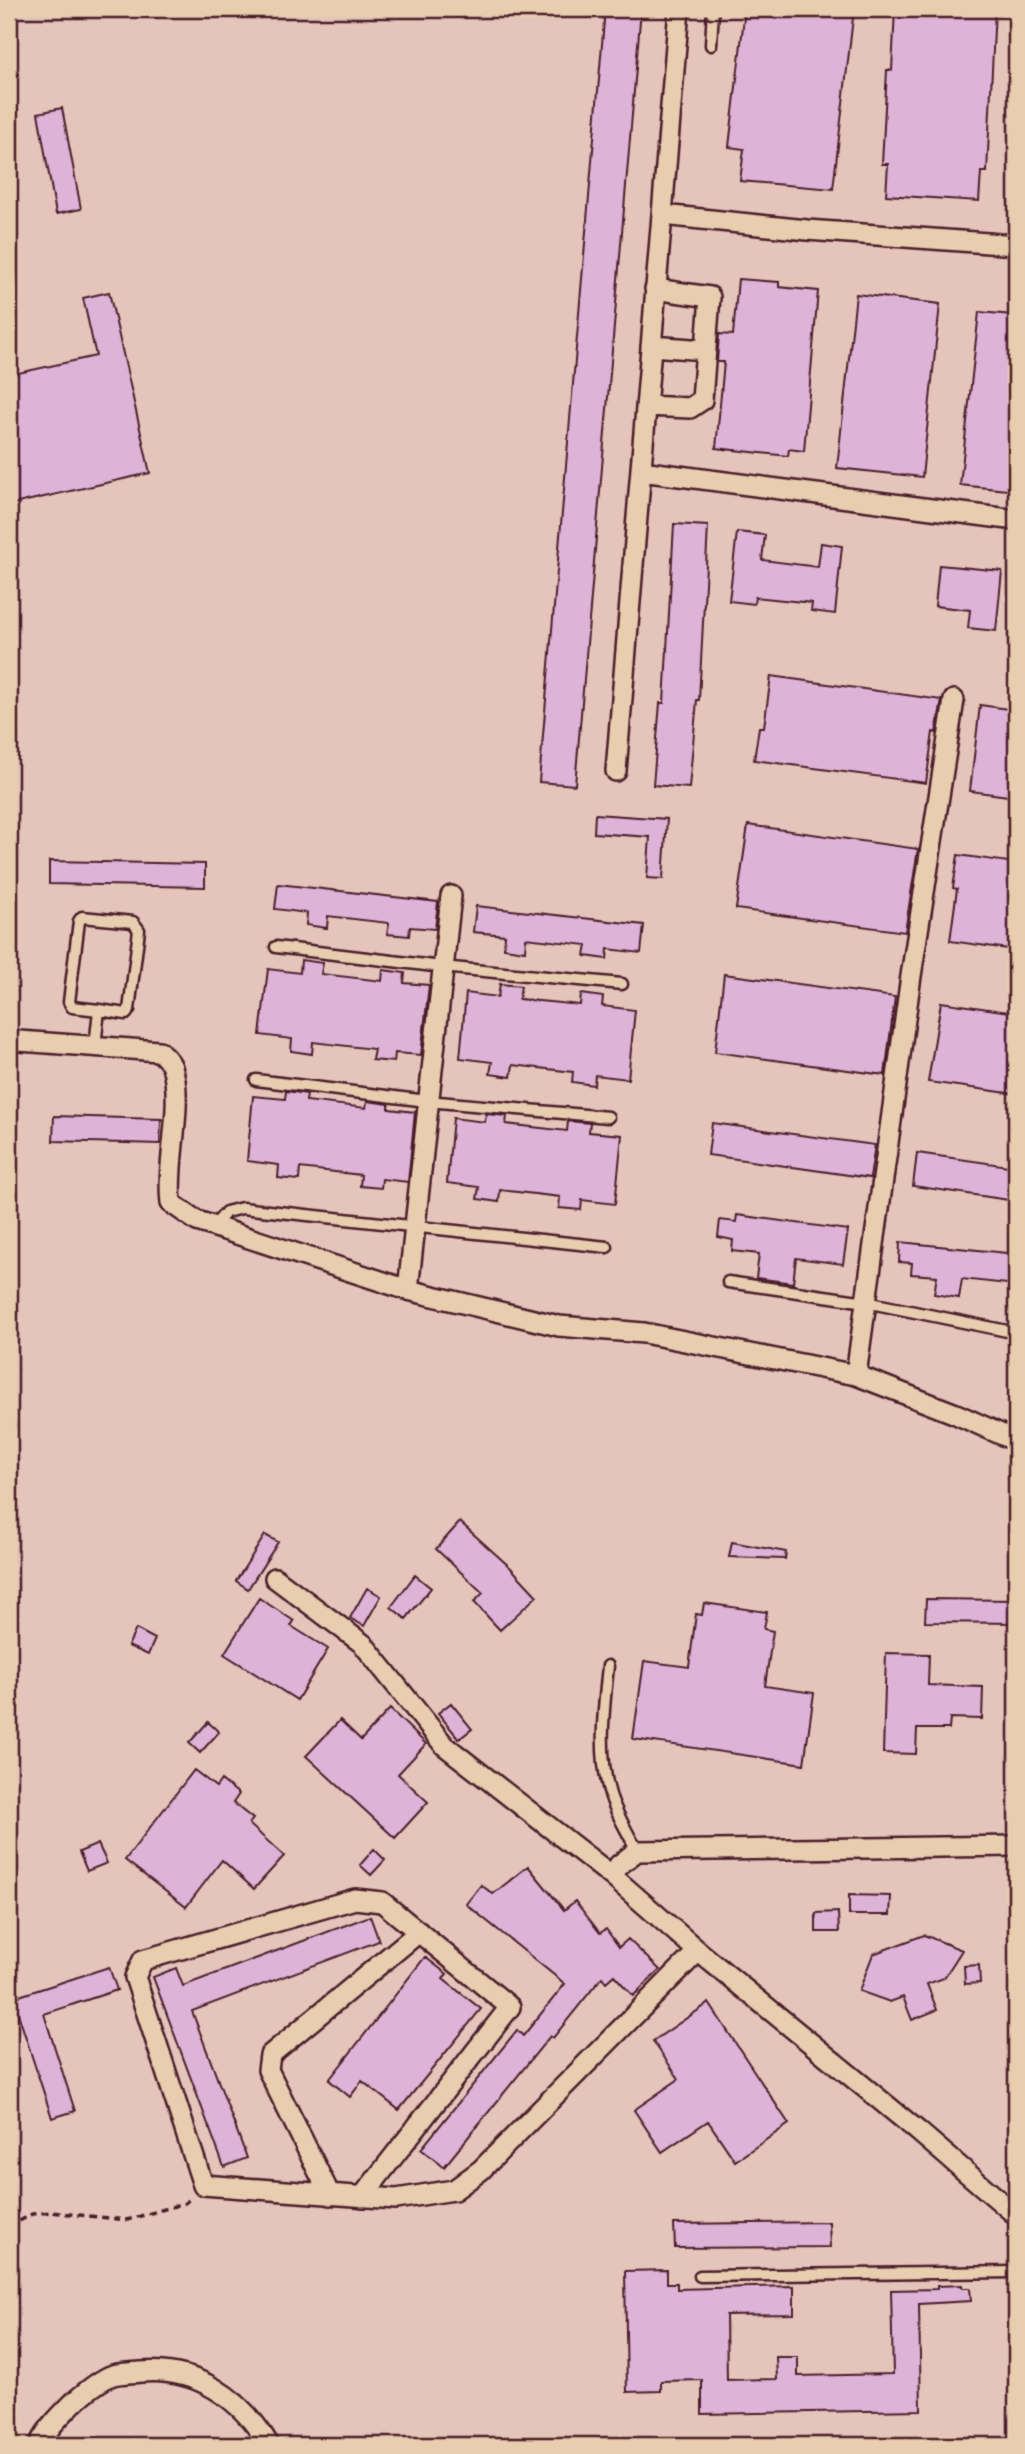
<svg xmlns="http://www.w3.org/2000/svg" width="1025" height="2454" font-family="'Balsamiq Sans',sans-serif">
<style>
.building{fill:#deb3d8;stroke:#4a1f2b;stroke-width:2}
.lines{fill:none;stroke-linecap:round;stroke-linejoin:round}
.lane-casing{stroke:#4a1f2b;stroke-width:15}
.street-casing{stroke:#4a1f2b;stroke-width:24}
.path{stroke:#4a1f2b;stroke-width:3.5;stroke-dasharray:7 5;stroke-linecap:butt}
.lane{stroke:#e8cdaf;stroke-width:10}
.street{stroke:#e8cdaf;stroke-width:19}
</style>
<rect width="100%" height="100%" fill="#e5c5bb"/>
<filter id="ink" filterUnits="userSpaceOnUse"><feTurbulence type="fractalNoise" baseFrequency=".0143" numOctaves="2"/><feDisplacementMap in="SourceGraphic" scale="14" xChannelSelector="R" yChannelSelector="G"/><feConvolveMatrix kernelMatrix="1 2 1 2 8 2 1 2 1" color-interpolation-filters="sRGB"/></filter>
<g filter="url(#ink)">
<path class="building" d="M605 9H641L575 785 539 782Z
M745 9H854L833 189 740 181 744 149 729 147Z
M895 9H995L987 172H981L979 201 886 195 888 164H882L887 70H892Z
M62 108 81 209 56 214 38 113Z
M738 279 779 282V287L818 291 804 451 789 449 788 456 716 448 724 362H717L719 334 733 335Z
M109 292 150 473 13 504 9 483V375L96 356 83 298Z
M856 294 940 304 922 477 837 468Z
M979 312 1013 315 1011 330H1016V491L960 485Z
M674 524 708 526 699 700H697L689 788 653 785 660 703H664Z
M737 532 765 535 762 560 818 567 821 543 842 546 835 614 811 611 812 603 755 597 754 604 729 601Z
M939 565 1002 571 996 631 968 628 970 610 935 606Z
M771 676 942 700 936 733 933 732 926 783 754 760 759 727H764Z
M980 705 1016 710V797L970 791Z
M595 814 667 819 663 879 647 878 650 837 594 833Z
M748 825 918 849 905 932 736 909Z
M958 855 1016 863V950L950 941 957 889 953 888Z
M49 861 205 864V887L49 884Z
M278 884 438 902 435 929 410 927 409 936 387 934 389 923 328 916 327 928 306 925 307 913 275 909Z
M476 906 644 925 641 953 608 949 607 959 585 956 587 945 526 938 525 951 504 948 505 935 473 932Z
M301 960 323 963 321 974 382 981 383 970 405 973 404 983 429 985 421 1055 395 1053 394 1062 372 1060 374 1049 313 1042 312 1054 291 1051 292 1039 260 1035 268 969 300 973Z
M724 974 895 997 885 1075 715 1052Z
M500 984 521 986 519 999 580 1005 581 994 603 997 602 1006 635 1010 628 1079 595 1075 594 1085 572 1082 573 1072 513 1065 511 1077 490 1074 492 1062 460 1058 466 993 498 997Z
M941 1002 1016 1013V1094L928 1082Z
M286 1091 307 1094 306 1101 366 1108 367 1101 389 1104V1109L415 1112 408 1182 382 1179 381 1188 360 1186 361 1175 300 1168 299 1180 278 1178 279 1165 247 1161 253 1096 285 1099Z
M486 1114 507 1116 506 1124 567 1131 568 1121 590 1123 589 1132 622 1135 615 1204 582 1200 581 1210 559 1208 560 1197 500 1190 499 1202 477 1199 479 1187 447 1183 453 1118 485 1122Z
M54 1116 161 1119 160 1144 53 1141Z
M712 1123 875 1145 870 1178 708 1155Z
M917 1153 1016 1167V1201L913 1186Z
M737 1215 848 1230 843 1264 796 1258 793 1283 756 1278 759 1254 732 1251 733 1240 718 1237 720 1220 736 1222Z
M900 1242 1016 1254V1285L962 1279 959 1298 934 1294 937 1276 911 1274 912 1263 899 1262Z
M460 1522 511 1568 537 1596 500 1630 474 1602 483 1593 436 1549Z
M265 1535 278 1542 248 1589 236 1581Z
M732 1542 786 1552 785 1559 729 1557Z
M415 1575 431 1588 406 1619 391 1607Z
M367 1588 381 1596 364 1626 350 1618Z
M259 1598 294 1621 291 1626 328 1649 297 1700 224 1654Z
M926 1599 1016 1600V1623L925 1622Z
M704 1603 767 1612 764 1629 773 1631 765 1686 814 1693 804 1764 633 1739 644 1661 689 1667 696 1614 702 1615Z
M136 1629 155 1639 148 1655 128 1646Z
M886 1653 929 1654 928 1685 983 1687 982 1719 950 1718 949 1729H917L916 1754 883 1753Z
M451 1703 472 1729 459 1739 438 1713Z
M390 1709 426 1744 398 1774 428 1802 395 1838 306 1756 340 1720 361 1740Z
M208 1722 219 1732 200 1753 189 1743Z
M194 1770 216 1787 221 1780 239 1794 233 1803 253 1819 249 1824 284 1856 254 1889 222 1860 186 1907 125 1860Z
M98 1844 107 1863 87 1871 79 1852Z
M374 1849 385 1860 371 1875 360 1865Z
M528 1866 564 1910 575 1901 600 1933 606 1929 619 1947 628 1939 660 1970 633 1996 614 1975 606 1982 602 1977 553 2038 550 2036 444 2167 421 2149 517 2030 523 2036 565 1984 466 1904 481 1885 493 1894Z
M849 1895 891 1896 890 1915H849Z
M838 1912 839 1932H816V1913Z
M370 1916 379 1941 192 2011 247 2158 224 2167 153 1977 176 1968 183 1986Z
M924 1935 962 1950 944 1978 927 1984 937 2010 912 2020 903 1997 890 2002 859 1991 873 1954Z
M425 1957 447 1974 443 1979 481 2009 399 2110 362 2081 350 2097 329 2080Z
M979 1965 980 1983 965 1984 964 1966Z
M109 1967 117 1990 44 2014 75 2111 52 2118 13 1998Z
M709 2003 789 2124 735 2161 708 2121 662 2152 634 2110 679 2079 653 2041Z
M829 2222 830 2247 675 2248 674 2224Z
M667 2270V2283H677V2289L794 2286V2314L726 2315 727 2380 777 2379 776 2357H798V2376L893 2374 891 2290 937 2289V2286L962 2285V2288H970L971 2301 919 2304 921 2410 702 2414V2380L661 2381V2391L627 2392 625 2271Z"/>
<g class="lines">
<defs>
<path id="lane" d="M711 45 713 9
M276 947 442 967 622 984
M95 1046 99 1010 126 1014 129 1010 139 930 133 922 82 917 79 921 69 1002 72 1007 99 1010
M256 1080 427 1101 608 1117
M214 1226 226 1212 242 1208 607 1247
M728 1282 866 1302 1012 1332
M608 1666C604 1707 598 1751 609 1791 614 1811 628 1832 637 1851
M700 2276 1016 2272"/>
<path id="street" d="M663 215 807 230 1016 245
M651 346 706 350
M646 406 690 408 702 400 710 297 655 289
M641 471 1016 520
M616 771 679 9
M19 1041 159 1051C164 1056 170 1061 172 1067 184 1104 166 1161 171 1203L197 1221 408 1290 559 1326 644 1333 856 1375 956 1414 1016 1441
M408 1290 451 896
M856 1375 911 976 954 700
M275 1578 363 1644 444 1745 612 1876 698 1951 918 2131 1016 2215
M612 1876 619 1865 637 1851 1016 1846
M330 2195 268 2070 270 2055 419 1932
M362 2197 510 2007 382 1902 355 1899 143 1960 135 1977 203 2185 396 2199 454 2190 481 2170 698 1951
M39 2445C47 2429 60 2416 73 2403 84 2393 99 2380 113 2375 121 2373 132 2373 140 2372 197 2367 241 2398 269 2445"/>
</defs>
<use href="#lane" class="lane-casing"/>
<use href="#street" class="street-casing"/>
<path class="path" d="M9 2227 32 2214 52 2212 127 2220 185 2203 192 2197"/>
<use href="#lane" class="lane"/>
<use href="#street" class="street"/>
</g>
</g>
<rect width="1025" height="2454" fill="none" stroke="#e8cdaf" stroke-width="35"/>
<rect x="18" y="18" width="990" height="2419" fill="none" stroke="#4a1f2b" stroke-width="2.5" filter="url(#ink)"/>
</svg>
